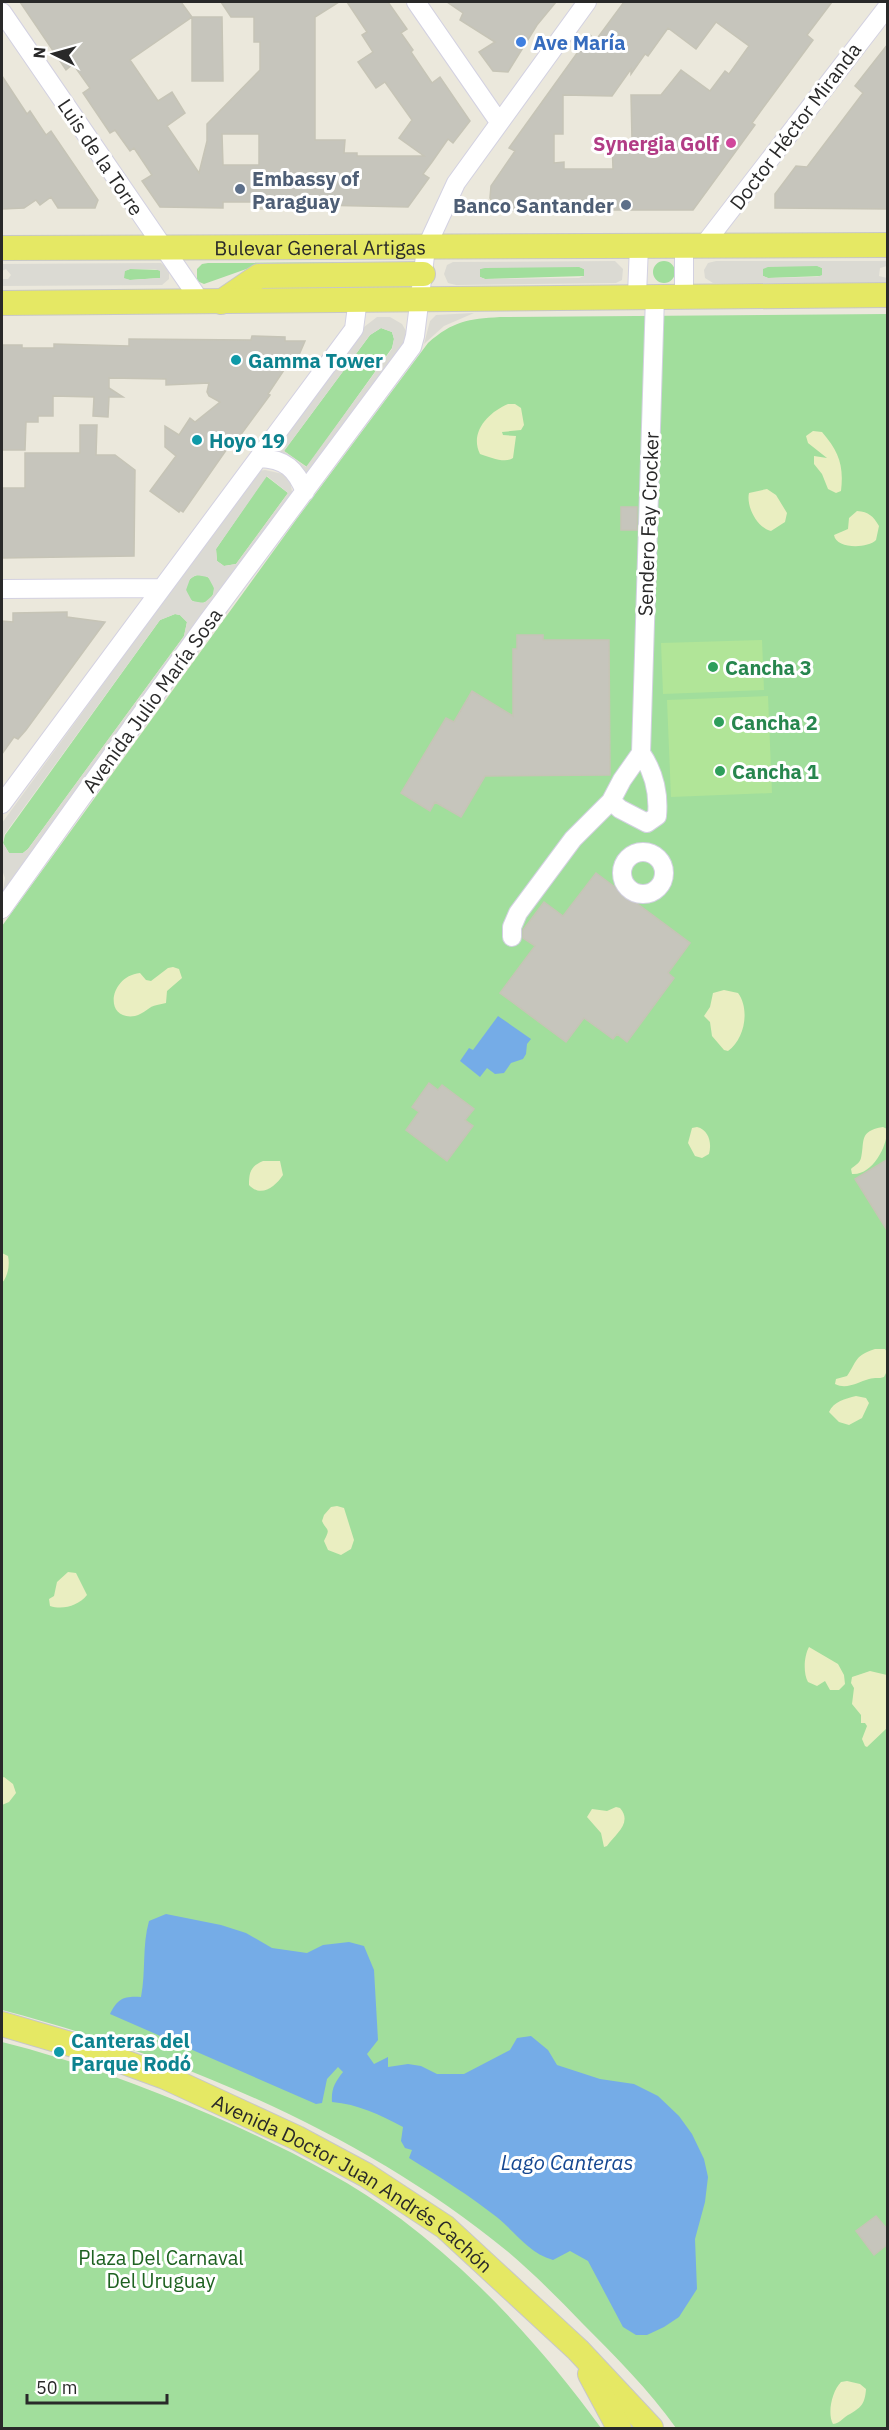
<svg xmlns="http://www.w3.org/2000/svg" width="889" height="2430" font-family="'IBM Plex Sans',sans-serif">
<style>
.green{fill:#a1de9c}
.sand{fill:#eaeec1}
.pitch{fill:#b1e598}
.plaza{fill:#dbdad3;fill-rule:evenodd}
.water{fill:#75ace7}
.building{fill:#c6c5bc;stroke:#c6c4b6;stroke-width:1.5;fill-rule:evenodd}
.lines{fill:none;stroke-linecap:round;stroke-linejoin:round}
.minor-casing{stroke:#d3d1e1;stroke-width:20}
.major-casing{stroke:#c7c7c7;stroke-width:26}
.minor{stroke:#fff;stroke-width:18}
.major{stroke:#e5e864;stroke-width:24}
.shop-dot{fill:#3f7fe0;stroke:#fff;stroke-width:2}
.hotel-dot{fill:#d1479c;stroke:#fff;stroke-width:2}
.service-dot{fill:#5c6f8a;stroke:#fff;stroke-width:2}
.culture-dot{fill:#0f9aa8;stroke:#fff;stroke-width:2}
.leisure-dot{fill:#2e9e5b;stroke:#fff;stroke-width:2}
.labels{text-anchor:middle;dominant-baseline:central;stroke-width:6;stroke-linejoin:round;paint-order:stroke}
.shop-label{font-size:20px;font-weight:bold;fill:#366cbe;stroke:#fff;text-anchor:start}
.street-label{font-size:20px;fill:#292929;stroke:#fff}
.hotel-label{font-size:20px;font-weight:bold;fill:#b23c85;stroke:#fff;text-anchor:end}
.service-label{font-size:20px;font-weight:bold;fill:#4e5e75;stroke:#fff;text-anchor:start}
.culture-label{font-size:20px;font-weight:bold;fill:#0d838f;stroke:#fff;text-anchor:start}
.leisure-label{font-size:20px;font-weight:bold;fill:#27864d;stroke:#fff;text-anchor:start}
.park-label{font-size:20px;fill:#1e6221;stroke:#fff}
.water-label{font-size:21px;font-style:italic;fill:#154791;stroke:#fff}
</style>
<rect width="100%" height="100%" fill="#ebe8dc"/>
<path class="green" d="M653 272a11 11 0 1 1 22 0a11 11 0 1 1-22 0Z
M393 262 252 267 204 284 197 281V269L202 264 208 263Z
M768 266H818L822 268V276L768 278 763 276V268Z
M485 267H580L584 269V276L485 279 480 277V269Z
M130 269 160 270V278L130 280 124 279V271Z
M887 314V2428H676C649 2390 615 2356 582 2323 558 2298 533 2273 507 2251 363 2133 180 2057 2 2010V926L296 520 428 343C453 321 468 319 500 317Z
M381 328 392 332 394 339 392 348 307 467 284 451 370 335Z
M266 476 288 493 236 564 224 566 217 561 216 549Z
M186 589a14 14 0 1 1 28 0a14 14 0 1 1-28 0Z
M175 614 180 615 187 622 184 636 28 849 23 853H9L3 843 5 835 160 620Z
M2 2042C74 2060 143 2086 211 2115 277 2144 343 2176 401 2219 478 2277 545 2351 601 2428H2Z"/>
<path class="sand" d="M508 404H515L521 408 524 425 521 430 502 432 503 435 516 436 513 458C505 464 490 457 480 454 469 432 489 412 508 404Z
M813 431 822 432C839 452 844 465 841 491L836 493 828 489 822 474 814 464V456L827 458 808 443 806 436Z
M767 489 776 495 787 513 785 522 771 531C757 528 746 506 749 493Z
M857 511C869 512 873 516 879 526L876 540C867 549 836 549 834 535L848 529 849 518Z
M173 967 179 969 182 978 167 991 166 1003C163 1004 160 1004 157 1005 149 1006 144 1014 135 1016 103 1021 109 976 140 973L146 980 151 981 168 968Z
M724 990 738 993C750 1009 745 1039 728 1051L724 1050 712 1036 710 1022 704 1016 710 1007 713 993Z
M697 1127C709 1130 712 1143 709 1154L702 1158 695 1156 688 1143 692 1128Z
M883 1127 887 1129C888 1146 872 1176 852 1174L851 1169C854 1166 860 1163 861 1158 865 1142 858 1131 883 1127Z
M263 1161H280L283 1175C275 1187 261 1198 249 1185 249 1172 251 1166 263 1161Z
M2 1253 8 1256C10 1265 8 1276 2 1283Z
M875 1349H885L887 1352V1371L884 1377C879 1379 875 1377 869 1379 858 1382 847 1390 835 1384L836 1379 847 1376C858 1360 854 1356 875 1349Z
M856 1396 866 1398 869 1403 862 1418 849 1425 839 1422 829 1412C834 1401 845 1399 856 1396Z
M337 1506 344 1508 354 1540 351 1549 341 1555 328 1550 324 1541C331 1527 327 1532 322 1521L324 1515 331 1507Z
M68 1572 76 1573 87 1595C78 1606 63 1610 50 1606L49 1599 54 1596 57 1582Z
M809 1647 838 1664 844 1675 845 1684 839 1690H830L825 1681 817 1686 808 1682C803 1673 804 1656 809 1647Z
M870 1671 887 1675 888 1722 886 1729 867 1747 865 1746 862 1739 867 1726 865 1723H861V1715L852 1704 854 1688 851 1683 852 1677Z
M4 1777 13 1784 16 1793 9 1802 2 1805V1778Z
M616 1807 620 1808C633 1823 615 1834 607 1846L604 1847 601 1833 587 1817 592 1809 607 1811Z
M847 2381 860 2384 866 2389C865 2403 862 2407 850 2414 843 2417 841 2423 833 2424 827 2413 832 2391 841 2382Z"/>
<path class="pitch" d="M762 640 764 690 663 694 661 643Z
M768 696 772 793 671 797 667 700Z"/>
<path class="plaza" d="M615 261 623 269 622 280 616 283 456 285 448 283 444 274 447 265 453 262ZM485 268 579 267 584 269V276L579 278 485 279 480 277V269Z
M716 261H887V266L880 268 879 276 887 278V283H713L705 278 704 270 708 263ZM768 267 817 266 822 268V275L817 277 768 278 763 276V269Z
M161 263 169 270V279L162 285 2 286V279H8L11 275 6 269 2 271V264ZM130 269H155L160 271V278L130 280 124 278 125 271Z
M474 313 444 326 424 344 430 321 436 315Z
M377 317H390L402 324 406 331 404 346 306 479 272 453 364 327ZM381 328 392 332 394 339 392 349 306 467 284 451 370 335Z
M265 470 283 474 290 480 293 498 2 897 5 878 2 870V823L258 471ZM267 476 288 493 236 564 224 566 217 561 216 549ZM196 575 208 577 214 588 213 595 204 603 192 601 186 590 190 579ZM175 614 180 615 187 622 184 636 28 849 23 853H9L3 843 4 835 160 620Z"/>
<path class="water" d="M498 1016 531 1039 527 1044 526 1054 523 1059 511 1063 504 1073 495 1074 487 1068 480 1077 460 1061 469 1048 473 1050Z
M166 1914 221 1925 246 1933 272 1948 307 1953 323 1945 349 1942 364 1946 374 1970 378 2040 367 2054 374 2064 388 2057V2067L408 2064 421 2066 437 2074H464L510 2050 517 2038 531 2036 548 2050 557 2065 600 2079 634 2084 658 2096 679 2116 692 2134 704 2159 708 2177 705 2202 695 2239 697 2289 679 2317 664 2327 647 2335H636L623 2327 588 2261 570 2251 553 2260C529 2253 517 2234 498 2218 470 2196 440 2177 409 2158L412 2150 405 2148 401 2141 403 2127C380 2115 358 2104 332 2102 331 2089 335 2082 343 2072L338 2067 327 2079 322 2103 316 2104 110 2014C118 1998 124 1996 141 1997 146 1972 142 1945 149 1921Z"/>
<path class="building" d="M20 2H181L192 17 130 60 158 101 172 92 185 113 167 126 199 173 207 141V124L260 70V42H254V17H231L221 2H339L315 17V140H345L344 153H357V156H424L399 138 412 120 385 82 376 88 358 62 373 52 362 35 367 32 347 2H388L407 29 401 33 413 50 411 52 432 83 440 77 470 121 453 143 448 139 432 162 423 174 429 178 408 207 315 205V209H259V202H223V208L160 207 142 181 152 175 134 148 130 151 115 130 110 133 83 93 90 88 73 64 66 70ZM222 134H259V165H223Z
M447 2H556L537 25 508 72 493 71 479 52 495 42 460 20 463 13Z
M624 2H832L807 35 813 40 760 112 752 123 755 125 693 210H612V206H553L552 211H505L494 205 490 198 491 186 515 151 509 148 590 35 596 40ZM716 22 749 46 729 74 725 71 710 91 681 70 661 95H631L632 140H612L613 169H564V162L554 163V134H563V95L612 96 631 69V74L645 54 648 56 668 28 696 49Z
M192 17H222L223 81H192Z
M888 44V209L775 208V194L796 166 807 167 863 93 855 86Z
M2 76 27 114 30 111 46 135 51 131 98 200 95 208H58L51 197 40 205 36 200 24 208 2 209Z
M252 336 285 337V341H305L299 355H294L268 394 270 395 231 448 229 446 183 512 180 510 179 512 150 491 176 456 165 447V426L179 435 190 418 195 422 220 402 209 396 207 392 209 383 166 385V379L109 378V388L123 397H109L108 417 93 416 94 397 53 396V416H38V422H26L25 450H2V345H22V348H54V344L129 346V339L251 340Z
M80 425H97L96 455H115L135 470 134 556 2 558V488H25V453H80Z
M621 507H637V530H621Z
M67 612V617L105 622 26 730 18 739 14 737 2 754V621L13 622V613Z
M517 635H543V640H609L610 775 485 776 461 817 435 802 430 811 401 793 446 718 454 722 472 691 513 716V649H517Z
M596 873 690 943 668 973 674 978 627 1042 617 1034 613 1039 584 1018 566 1042 500 993 535 946 523 938V930L544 902 563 916Z
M429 1083 438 1090 442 1085 474 1109 465 1120 473 1126 447 1161 406 1130 419 1112 412 1107Z
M888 1159V1232L855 1179Z
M876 2216 888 2230V2244L874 2255 856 2231Z"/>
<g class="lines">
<defs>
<path id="minor" d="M416 2 499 122
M2 12 201 302
M703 246 888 6
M637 295 639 246
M684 296V246
M260 458C285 459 296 469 305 492
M2 589 160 588
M611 801 620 809 647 823 657 816C659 794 654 772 641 753
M2 804 354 329 358 299
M622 873a21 21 0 1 1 42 0a21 21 0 1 1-42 0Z
M2 909 208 621 412 347 415 336 426 248 456 183 587 2
M512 937V927L518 913 573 839 611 801 622 780 641 753 655 296"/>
<g id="major">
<path id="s1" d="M2 248 888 245"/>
<path d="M221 302 259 276 423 274"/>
<path d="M2 303 888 295"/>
<path id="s2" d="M2 2024 94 2051 165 2077 297 2138 366 2175 445 2227 578 2350 651 2428"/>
<path d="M590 2374 619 2428"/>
</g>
</defs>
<use href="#minor" class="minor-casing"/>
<use href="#major" class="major-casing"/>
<use href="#minor" class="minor"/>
<use href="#major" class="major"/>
</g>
<circle class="shop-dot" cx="521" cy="42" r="6"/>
<circle class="hotel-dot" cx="731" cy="143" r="6"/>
<g class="service-dot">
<circle cx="240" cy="189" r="6"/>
<circle cx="626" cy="205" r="6"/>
</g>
<g class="culture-dot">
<circle cx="236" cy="360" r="6"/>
<circle cx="197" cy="440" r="6"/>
<circle cx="59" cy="2052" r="6"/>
</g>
<g class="leisure-dot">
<circle cx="713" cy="667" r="6"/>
<circle cx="719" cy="722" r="6"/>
<circle cx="720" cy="771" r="6"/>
</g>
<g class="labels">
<g class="shop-label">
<text x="533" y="42">Ave María</text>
</g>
<g class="street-label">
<text transform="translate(795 126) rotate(-53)">Doctor Héctor Miranda</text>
<text transform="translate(101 157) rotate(56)">Luis de la Torre</text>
<text stroke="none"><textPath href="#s1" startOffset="318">Bulevar General Artigas</textPath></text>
<text transform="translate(648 524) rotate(-88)">Sendero Fay Crocker</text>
<text transform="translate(152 700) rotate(-54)">Avenida Julio María Sosa</text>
<text stroke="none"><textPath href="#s2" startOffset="388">Avenida Doctor Juan Andrés Cachón</textPath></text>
</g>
<g class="hotel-label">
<text x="719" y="143">Synergia Golf</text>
</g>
<g class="service-label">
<text x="252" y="178">Embassy of<tspan x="252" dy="23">Paraguay</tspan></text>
<text x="614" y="205" text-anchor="end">Banco Santander</text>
</g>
<g class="culture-label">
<text x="248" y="360">Gamma Tower</text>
<text x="209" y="440">Hoyo 19</text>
<text x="71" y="2040">Canteras del<tspan x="71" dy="23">Parque Rodó</tspan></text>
</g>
<g class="leisure-label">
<text x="725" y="667">Cancha 3</text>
<text x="731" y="722">Cancha 2</text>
<text x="732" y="771">Cancha 1</text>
</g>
<g class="park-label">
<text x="161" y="2257">Plaza Del Carnaval<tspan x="161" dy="23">Del Uruguay</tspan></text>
</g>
<g class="water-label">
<text x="567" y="2162">Lago Canteras</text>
</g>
</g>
<rect width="889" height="2430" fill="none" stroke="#292929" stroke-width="6"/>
<g transform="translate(54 54) rotate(275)" stroke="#ffffff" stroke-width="4.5" paint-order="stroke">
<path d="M0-4.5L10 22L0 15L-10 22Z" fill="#292929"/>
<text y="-9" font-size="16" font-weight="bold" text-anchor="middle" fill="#292929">N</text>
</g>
<path d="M27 2394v9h140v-9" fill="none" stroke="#292929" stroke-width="3"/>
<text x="36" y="2394" font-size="18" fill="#292929" stroke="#ffffff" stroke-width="4.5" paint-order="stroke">50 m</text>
</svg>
